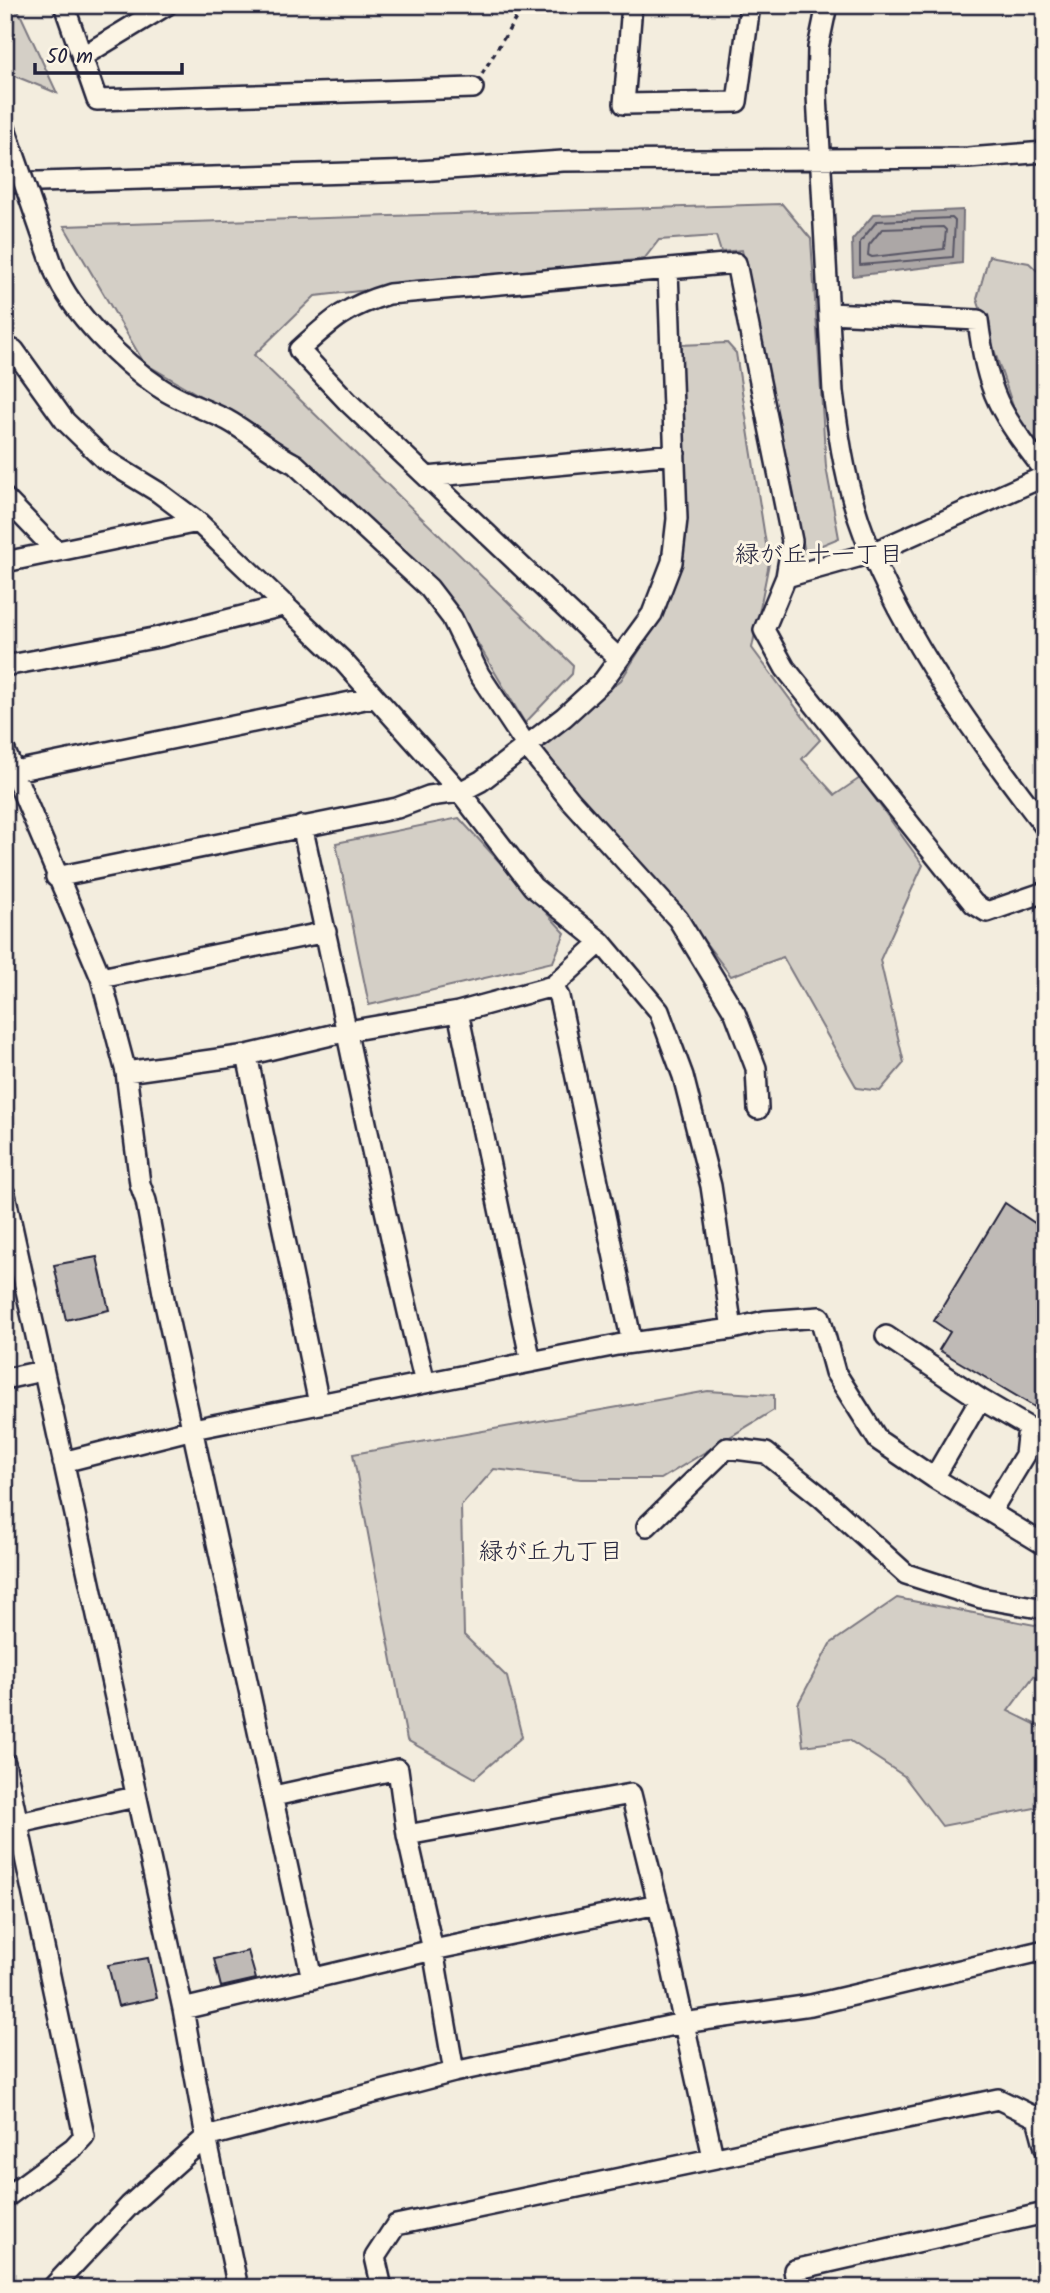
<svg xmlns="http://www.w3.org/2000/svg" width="1050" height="2293" font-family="Kalam,'Klee One',sans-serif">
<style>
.green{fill:#d4cfc6;stroke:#7b7880;stroke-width:2}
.water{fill:#aca7a6;stroke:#75727b;stroke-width:2}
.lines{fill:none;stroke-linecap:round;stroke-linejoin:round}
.shore{stroke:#595766;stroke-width:2}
.building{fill:#bfbab6;stroke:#22223b;stroke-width:2}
.minor-casing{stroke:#22223b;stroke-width:24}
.path{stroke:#22223b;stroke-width:3.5;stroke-dasharray:5 5;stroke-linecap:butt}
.minor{stroke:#fcf5e5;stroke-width:19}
.minor-bridge-casing{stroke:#22223b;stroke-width:24;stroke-linecap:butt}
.minor-bridge{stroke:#fcf5e5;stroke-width:19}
.labels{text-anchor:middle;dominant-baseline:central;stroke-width:6;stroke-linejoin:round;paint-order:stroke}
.neighbourhood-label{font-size:24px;fill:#22223b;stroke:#fcf5e5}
</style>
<rect width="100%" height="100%" fill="#f3edde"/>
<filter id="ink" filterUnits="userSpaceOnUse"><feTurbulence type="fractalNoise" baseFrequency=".0143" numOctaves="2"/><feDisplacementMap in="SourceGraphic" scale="14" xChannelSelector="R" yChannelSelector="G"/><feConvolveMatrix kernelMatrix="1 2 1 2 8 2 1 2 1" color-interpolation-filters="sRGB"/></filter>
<g filter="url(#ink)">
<path class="green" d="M5 5H16L57 93 5 72Z
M782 204 811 239 826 467 839 538 805 552 742 250 721 252 716 236 659 240 644 259 315 296 254 355 573 665 572 674 525 723 458 610 296 452 144 363 64 226Z
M989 256 1029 263 1045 278V346L1041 356 1045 363V459L1020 427 977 299Z
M727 343 736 353 769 563 752 648 820 740 802 759 835 795 860 778 923 865 880 960 904 1063 880 1091 857 1088 783 957 731 976 688 920 535 748 621 680 666 608 680 559V345Z
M459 818 565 933 553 962 369 1005 336 843Z
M708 1391 774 1395V1410L661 1479H581L494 1469 461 1506 464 1635 507 1677 522 1737 475 1778 407 1740 353 1454Z
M897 1598 1045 1627V1661L1008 1711 1045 1729V1806L942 1826 904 1776 849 1740 803 1746 798 1704 830 1644Z"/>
<path class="water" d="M963 210 962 263 853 276 852 240 874 214Z"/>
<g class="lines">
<path class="shore" d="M952 218 955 221 953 257 860 265V242L877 221Z
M943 227 946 230 944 249 872 257 868 255 869 245 882 229Z"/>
</g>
<path class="building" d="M1005 1203 1045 1230V1413L939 1350 950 1332 934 1321Z
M97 1257 109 1310 66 1320 54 1265Z
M248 1951 256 1979 221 1987 214 1959Z
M148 1958 157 1998 118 2006 108 1965Z"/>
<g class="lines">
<defs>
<path id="minor" d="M64 5 97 100 473 88
M632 5 624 104 737 102 750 5
M827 5 818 48 817 95 833 392C839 441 847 491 865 537 904 639 979 741 1045 827
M83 56 167 5
M5 183 419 171 563 161 968 158 1045 152
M55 272C71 312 123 363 159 387 179 401 205 409 227 420 251 433 270 452 295 464L429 588 452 618 479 674 526 745 570 800 678 919 735 1013 756 1068 758 1109
M829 313 978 320C987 394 1000 413 1045 471
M5 348 14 350 65 421 104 459 158 492 198 522 342 660 460 792 533 887 601 942 659 1011 683 1076 711 1186 732 1329
M427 477 675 454
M5 498 56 551
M5 562 198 522
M786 577 872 553 1045 476
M619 659 348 402 299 350C332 320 345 307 389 294L736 263 792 541 786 577 764 630 785 668 974 904 987 912 1045 892
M5 666 159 637 286 605
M5 751 101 978 126 1072 140 1184 146 1201 165 1304 312 1979
M15 771 375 697
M302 826C344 1011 379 1198 425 1383
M56 877 397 808 429 796 460 792 481 781 564 717 603 681 652 614 672 562 677 519 668 270
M101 978 326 932
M553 986 559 997 632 1343
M458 1012 531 1362
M247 1055 319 1404
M126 1072 247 1055 348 1031 458 1012 553 986 601 942
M5 1194 183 2009 206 2137 238 2288
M886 1336 980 1399
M5 1379 42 1371
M63 1462 193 1429 617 1345 732 1329 765 1321 820 1317 835 1372 878 1440 934 1478 1045 1545
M934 1478 980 1399 1028 1427 1025 1455 991 1511
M647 1526 727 1448 766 1453 820 1496 906 1574 981 1598 1045 1609
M5 1763 84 2136 73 2148 5 2198
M274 1796 398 1769 407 1835 433 1950 658 1904
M6 1826 135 1797
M407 1835 631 1794 658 1904 713 2157
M183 2009 433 1950 454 2072
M52 2288 130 2205 206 2137 454 2072 683 2023 811 2005 1045 1950
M382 2288 375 2257 396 2225 998 2099 1037 2118 1045 2148
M797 2288 794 2270 1045 2213"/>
</defs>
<use href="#minor" class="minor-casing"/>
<path class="path" d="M482 74 524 5"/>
<use href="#minor" class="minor"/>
<defs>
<path id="minor-bridge" d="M5 128 55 272"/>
</defs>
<use href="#minor-bridge" class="minor-bridge-casing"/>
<use href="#minor-bridge" class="minor-bridge"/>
</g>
</g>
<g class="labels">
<g class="neighbourhood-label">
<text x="819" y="555">緑が丘十一丁目</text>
<text x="551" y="1552">緑が丘九丁目</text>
</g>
</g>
<rect width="1050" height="2293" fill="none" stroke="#fcf5e5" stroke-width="28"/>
<rect x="14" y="14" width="1022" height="2265" fill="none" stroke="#22223b" stroke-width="2.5" filter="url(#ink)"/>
<path d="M35 63v10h147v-10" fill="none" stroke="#22223b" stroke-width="3.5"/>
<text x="46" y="63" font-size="21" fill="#22223b" stroke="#fcf5e5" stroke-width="5" paint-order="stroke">50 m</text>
</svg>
